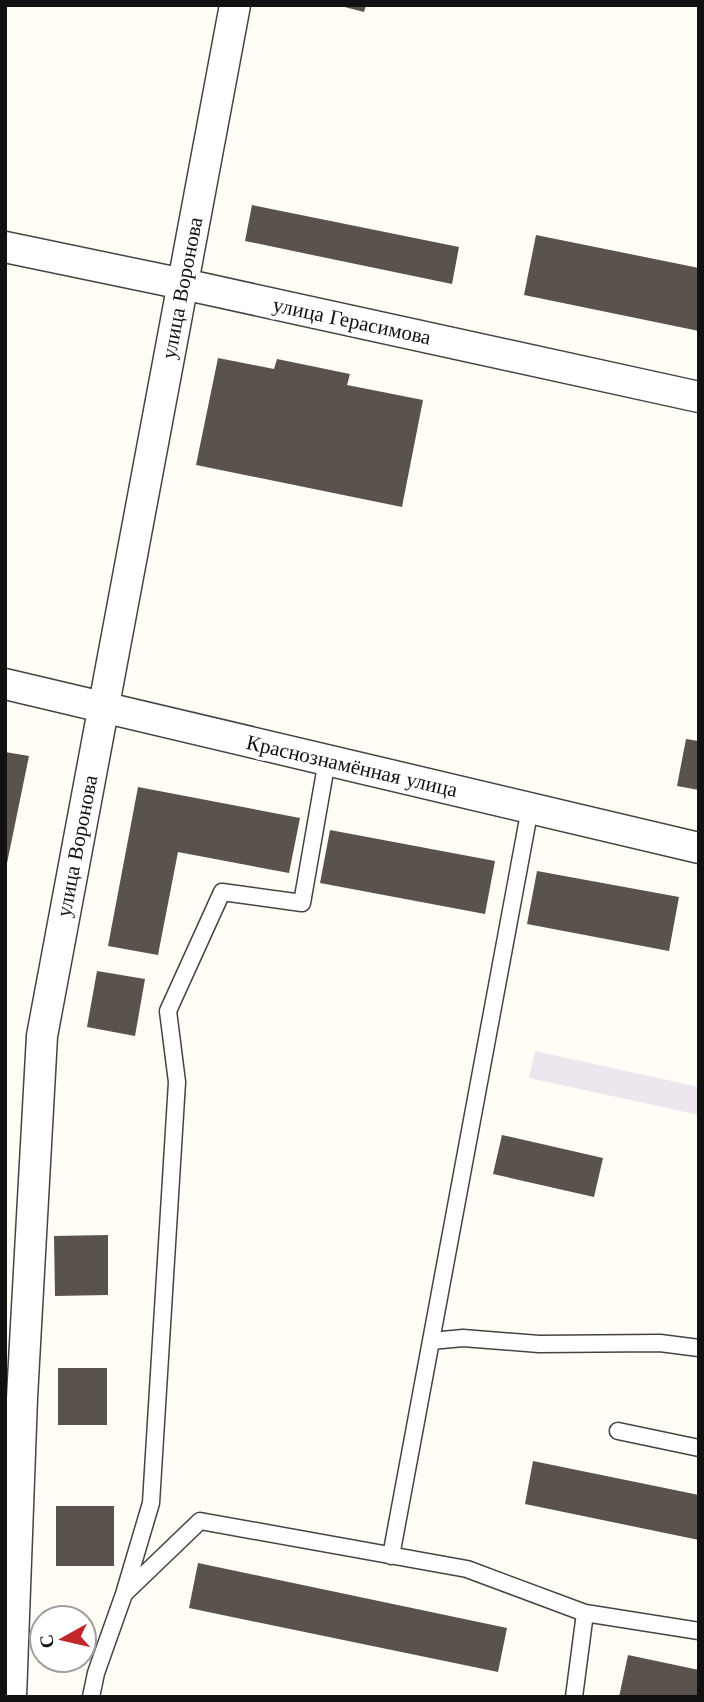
<svg xmlns="http://www.w3.org/2000/svg" width="704" height="1702" font-family="'Libre Baskerville',serif">
<style>
.industrial{fill:#eee6ef}
.building{fill:#5a524d}
.lines{fill:none;stroke-linecap:round;stroke-linejoin:round}
.service-casing{stroke:#444;stroke-width:19}
.minor-casing{stroke:#444;stroke-width:33}
.service{stroke:#fff;stroke-width:16}
.minor{stroke:#fff;stroke-width:30}
.labels{text-anchor:middle;dominant-baseline:central;stroke-width:7;stroke-linejoin:round;paint-order:stroke}
.street-label{font-size:21px;fill:#111;stroke:#fff}
</style>
<rect width="100%" height="100%" fill="#fffdf5"/>
<path class="industrial" d="M535 1051 699 1087V1115L529 1078Z"/>
<path class="building" d="M337 5H366L364 12Z
M252 205 459 247 452 284 245 241Z
M536 235 699 268V331L524 295Z
M218 358 274 369 277 359 350 374 347 385 423 400 402 507 196 465Z
M686 739 699 741V790L677 786Z
M5 752 29 756 6 868H5Z
M138 787 300 818 289 873 178 852 158 955 108 946Z
M330 830 495 861 485 914 320 883Z
M537 871 679 897 669 951 527 924Z
M97 971 145 979 135 1036 87 1027Z
M502 1135 603 1158 594 1197 493 1174Z
M108 1235V1295L55 1296 54 1236Z
M58 1368H107V1425H58Z
M533 1461 699 1495V1540L525 1504Z
M56 1506H114V1566H56Z
M198 1563 507 1628 498 1672 189 1608Z
M628 1655 699 1670V1697H619Z"/>
<g class="lines">
<defs>
<path id="service" d="M431 1341 463 1338 539 1344 660 1343 699 1348
M618 1431 699 1448
M391 1556 530 808
M124 1594 151 1503 177 1082 168 1011 222 892 302 903 327 760
M585 1613 699 1631
M91 1697 96 1673 124 1594 200 1521 467 1569 585 1613 574 1697"/>
<path id="minor" d="M5 247 183 284 699 397
M5 684 699 848
M11 1697 22 1398 42 1036 235 5"/>
</defs>
<use href="#service" class="service-casing"/>
<use href="#minor" class="minor-casing"/>
<use href="#service" class="service"/>
<use href="#minor" class="minor"/>
</g>
<g class="labels">
<g class="street-label">
<text transform="translate(182 288) rotate(-79)">улица Воронова</text>
<text transform="translate(352 321) rotate(12)">улица Герасимова</text>
<text transform="translate(352 766) rotate(13)">Краснознамённая улица</text>
<text transform="translate(77 846) rotate(-79)">улица Воронова</text>
</g>
</g>
<rect width="704" height="1702" fill="none" stroke="#111111" stroke-width="14"/>
<g transform="translate(63 1639) rotate(262)"><circle r="33" fill="#ffffff" stroke="#a0a0a0" stroke-width="2"/>
<path d="M0-5L12 26L0 18L-12 26Z" fill="#c4262e"/>
<text y="-10" font-size="19" font-weight="bold" text-anchor="middle" fill="#111111">С</text>
</g>
</svg>
